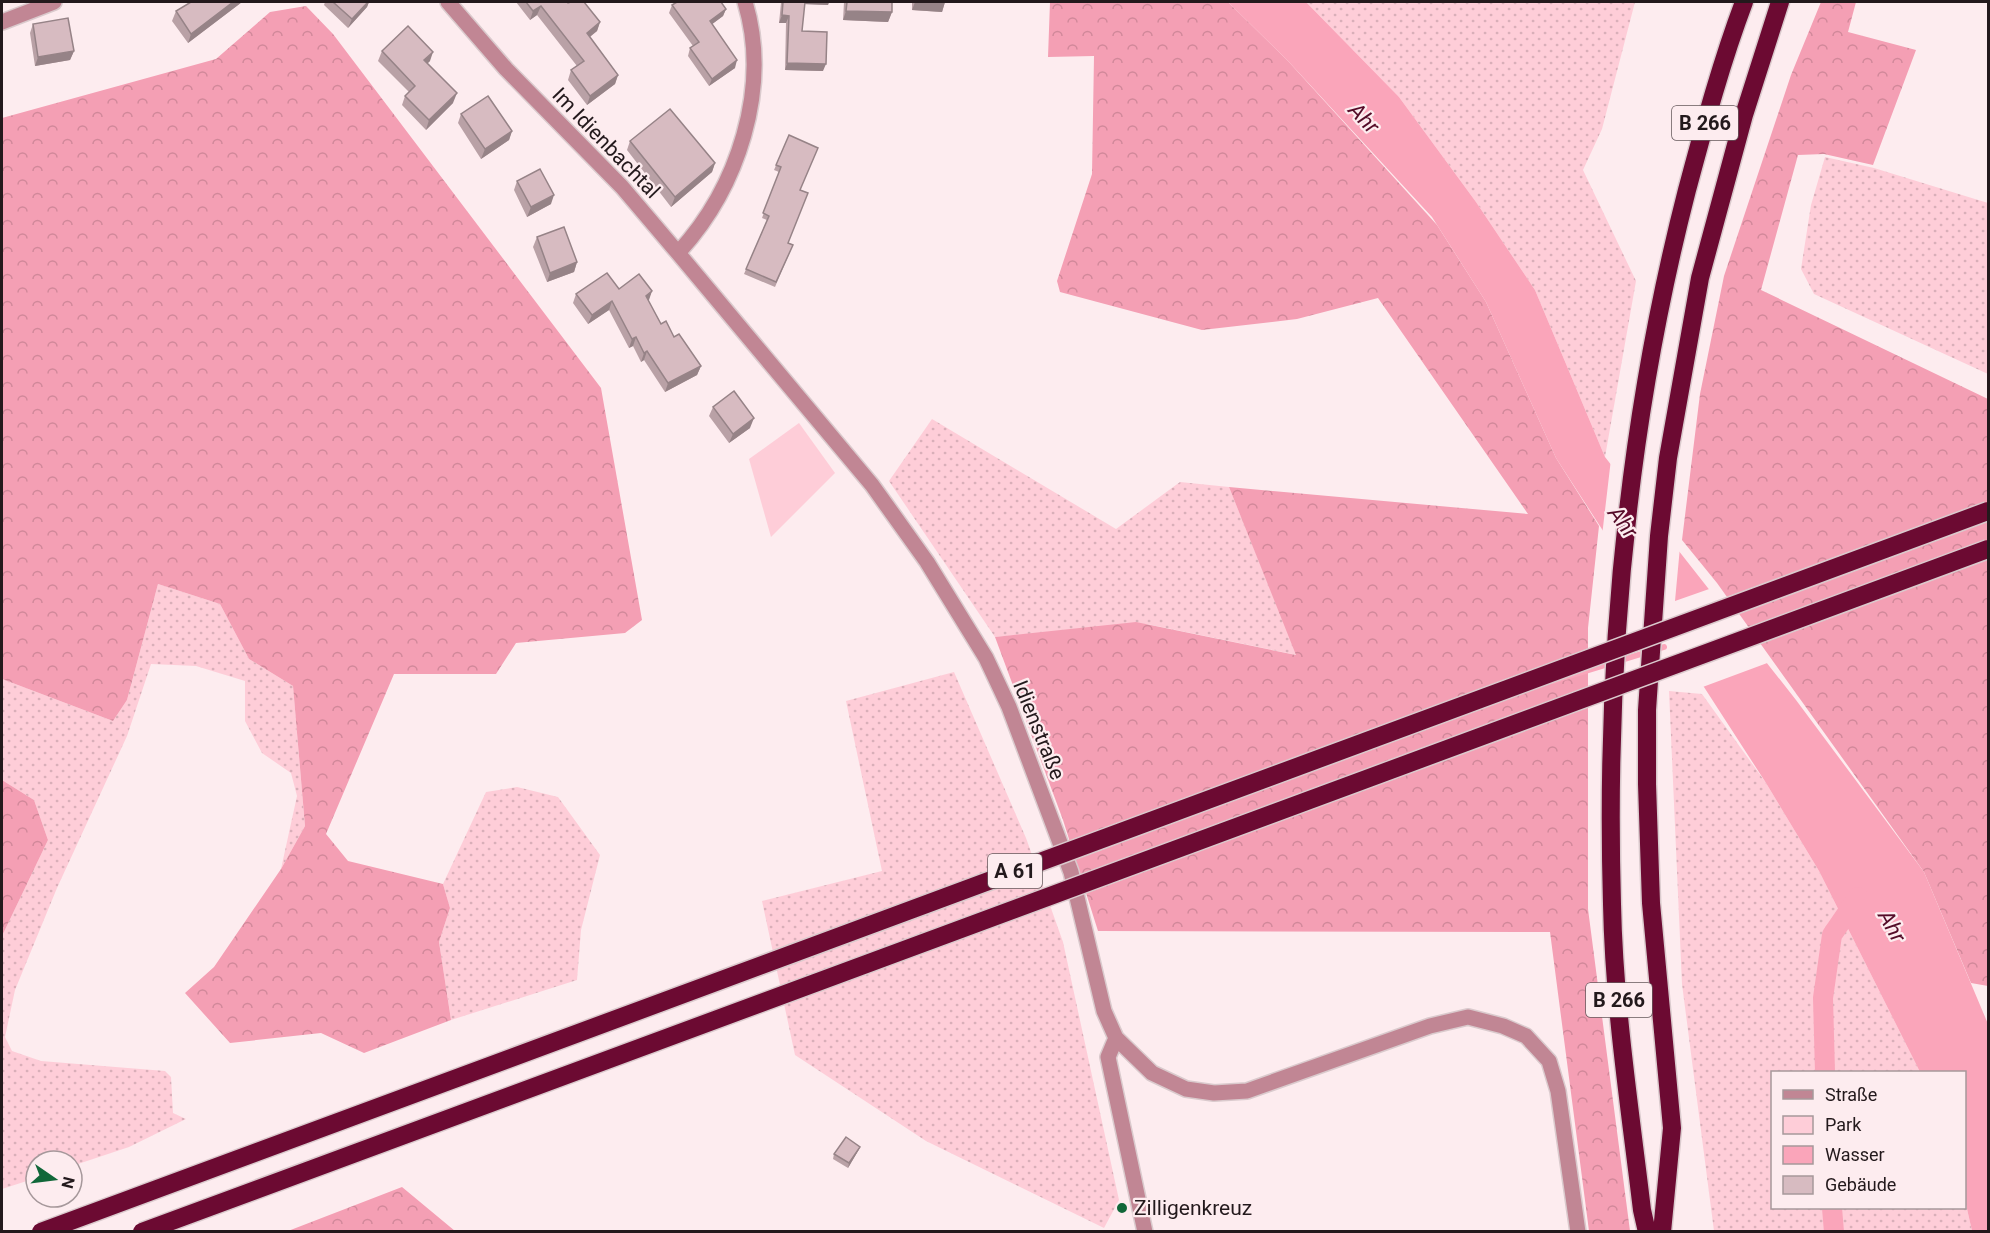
<svg xmlns="http://www.w3.org/2000/svg" width="1990" height="1233" font-family="Roboto,sans-serif">
<style>
.grass{fill:url(#grass-dots)}
.forest{fill:url(#forest-crowns)}
.green{fill:#fecdd8}
.water{fill:#faa5ba}
.pier{fill:#fdecef}
.lines{fill:none;stroke-linecap:round;stroke-linejoin:round}
.stream{stroke:#faa5ba;stroke-width:6}
.canal{stroke:#faa5ba;stroke-width:20}
.street-casing{stroke:#dacacd;stroke-width:18}
.highway-casing{stroke:#dacacd;stroke-width:21}
.street{stroke:#c18694;stroke-width:15}
.highway{stroke:#6c0a32;stroke-width:18}
.highway-bridge-casing{stroke:#dacacd;stroke-width:21;stroke-linecap:butt}
.highway-bridge{stroke:#6c0a32;stroke-width:18}
.wall{fill:#b9a1a6}
.shaded-wall{fill:#968387}
.building{fill:#d7bbc1;stroke:#968387;stroke-width:1.5}
.poi-dot{fill:#116739;stroke:#fdecef;stroke-width:2}
.labels{text-anchor:middle;dominant-baseline:central;stroke-width:4.5;stroke-linejoin:round;paint-order:stroke}
.shield{fill:#fdecef;stroke:#64585b;stroke-width:1.5}
.shield-label{font-size:20px;font-weight:bold;fill:#23191c}
.street-label{font-size:21px;fill:#23191c;stroke:#fdecef}
.poi-label{font-size:21px;fill:#23191c;stroke:#fdecef;text-anchor:start}
.water-label{font-size:22px;font-style:italic;fill:#550b28;stroke:#fdecef}
</style>
<defs>
<pattern id="grass-dots" width="8" height="8" patternUnits="userSpaceOnUse" patternTransform="scale(1.5)"><rect width="8" height="8" fill="#fecdd8"/><path d="M2 2h.1M6 6h.1" fill="none" stroke="#d9afb9" stroke-width="1.8" stroke-linecap="round"/></pattern>
<pattern id="forest-crowns" width="20" height="18" patternUnits="userSpaceOnUse" patternTransform="scale(1.5)"><rect width="20" height="18" fill="#f49fb4"/><path d="M2 6a3 3 0 1 1 6 0M12 15a3 3 0 1 1 6 0" fill="none" stroke="#d1889a"/></pattern>
</defs>
<rect width="100%" height="100%" fill="#fdecef"/>
<path class="grass" d="M1306 2H1635L1602 129 1583 170 1636 281 1605 457 1535 290 1476 202 1399 97Z
M1825 157 1874 168 1988 203V374L1814 294 1801 269 1811 205Z
M932 419 1116 529 1180 482 1229 487 1297 655 1147 624 995 637 889 481Z
M158 584 220 604 249 659 293 686 305 826 281 869 297 796 291 773 262 753 245 721V681L196 666 151 664 127 736 57 888 15 990 5 1037 12 1051 41 1061 165 1071 171 1077 173 1113 186 1119 129 1147 72 1166V1161H36V1178L2 1189V936L48 840 34 800 2 780V679L113 721 127 700Z
M954 672 1026 838 1063 942 1119 1200 1104 1228 926 1141 795 1055 762 901 882 871 846 701Z
M1669 691 1702 694 1766 783 1819 871 1920 1072H1772V1208H1964L1965 1200 1972 1231H1714L1682 984Z
M517 787 558 797 600 855 581 930 577 980 451 1020 439 942 450 908 443 884 486 792Z"/>
<path class="forest" d="M1050 2H1228L1288 61 1437 225 1486 302 1556 458 1599 526 1588 628V909L1630 1231H1589L1550 932 1098 931 1063 820 995 637 1136 622 1296 655 1229 487 1528 514 1378 298 1297 319 1202 330 1060 292 1057 281 1092 174 1094 56 1048 57Z
M1821 2H1856L1848 32 1916 50 1873 165 1824 154 1798 155 1761 290 1988 399V986L1971 983 1924 872 1717 583 1682 540 1700 394 1724 276 1791 75Z
M306 6 333 34 601 388 642 620 625 633 516 643 496 674H394L326 834 348 861 443 884 450 908 439 942 451 1020 364 1053 321 1033 230 1043 185 993 214 967 281 869 305 826 293 686 249 659 220 604 158 584 127 700 113 721 2 679V118L216 59 270 12Z
M2 780 34 800 48 840 2 936Z
M402 1187 455 1231H288Z"/>
<path class="green" d="M799 423 835 473 771 537 749 459Z"/>
<path class="water" d="M1228 2H1306L1399 97 1476 202 1535 290 1605 457 1796 700 1924 872 1988 1024V1231H1972L1965 1200 1964 1072H1920L1819 871 1766 783 1556 458 1486 302 1432 217 1288 61Z"/>
<path class="pier" d="M1611 459 1680 547 1675 601 1712 588 1770 662 1700 688 1602 536Z"/>
<g class="lines">
<path class="stream" d="M1553 681 1664 647"/>
<path class="canal" d="M1825 1072 1823 998 1832 935 1858 897
M1832 1208 1834 1232"/>
<defs>
<path id="street" d="M448 2 506 69 622 187 678 253 872 485 927 562 986 658 1009 707 1071 872 1104 1011 1116 1038 1152 1073 1186 1089 1214 1093 1247 1091 1430 1026 1468 1017 1503 1026 1526 1036 1549 1061 1558 1091 1578 1232
M2 22 54 2
M678 253C738 188 771 88 745 2
M1116 1038 1108 1057 1145 1232"/>
<path id="highway" d="M1647 1232 1642 1210C1630 1109 1614 1006 1612 904 1605 664 1627 423 1687 190 1704 127 1721 63 1744 2
M1662 1232 1672 1128 1651 903 1647 784V710L1659 536 1668 458 1700 278 1744 115 1780 2"/>
</defs>
<use href="#street" class="street-casing"/>
<use href="#highway" class="highway-casing"/>
<use href="#street" class="street"/>
<use href="#highway" class="highway"/>
<defs>
<path id="highway-bridge" d="M41 1232 1988 511
M142 1232 1988 549"/>
</defs>
<use href="#highway-bridge" class="highway-bridge-casing"/>
<use href="#highway-bridge" class="highway-bridge"/>
</g>
<path class="wall" d="M191 2H242L188 43 172 21 176 11Z
M325 2H369L367 7 348 28 324 5Z
M516 2H567L568 3 600 22 597 31 590 37 618 75 615 84 587 105 568 80 571 70 577 66 537 15 530 20Z
M776 2H829L828 5 804 4 802 31 823 71 785 70 786 23H779L781 3H776Z
M844 2H892V12L888 22 843 20Z
M912 2H945L942 12 912 10Z
M672 5 726 9 723 16 712 24 735 68 709 86 688 56 690 48 693 46 669 13Z
M33 24 74 51 70 60 35 66 30 33Z
M382 51 430 61 427 63 453 103 426 130 402 105 405 96 409 92 378 61Z
M461 114 512 131 509 140 481 159 458 123Z
M789 135 800 190 788 243 793 245 775 287 744 274 767 220 762 218 779 172 774 170Z
M630 141 715 163 712 172 671 207 627 150Z
M517 181 551 204 527 217 514 190Z
M537 237 577 262 574 272 547 282 533 247Z
M619 289 652 291 648 300 661 324 674 337 701 366 697 375 665 392 644 360 641 362 633 346 629 348 609 310 588 324 573 303 576 294Z
M713 407 750 428 729 443 709 416Z
M860 1147 858 1151 848 1168 833 1159 834 1154Z"/>
<path class="shaded-wall" d="M233 2H242L188 43 191 34Z
M368 2H369L367 7 348 28 352 19Z
M803 2H829L828 5 802 4Z
M915 2H945L942 12 912 10Z
M541 6 537 15 530 20 533 11Z
M726 9 723 16 707 28 710 21Z
M846 11 892 12 888 22 843 20Z
M782 15 789 16 786 23H779Z
M600 22 597 31 583 42 587 33Z
M74 51 70 60 35 66 38 57Z
M433 52 430 61 421 70 424 60Z
M737 60 735 68 709 86 712 79Z
M787 63 826 64 823 71 785 70Z
M618 75 615 84 587 105 590 96Z
M457 93 453 103 426 130 429 120Z
M512 131 509 140 481 159 485 149Z
M715 163 712 172 671 207 675 197Z
M554 195 551 204 527 217 531 207Z
M577 262 574 272 547 282 550 273Z
M652 291 649 300 643 305 646 296Z
M612 301 609 310 588 324 592 315Z
M636 337 633 346 629 348 632 339Z
M647 351 644 360 641 362 644 353Z
M701 366 697 375 665 392 668 383Z
M754 418 750 428 729 443 733 434Z
M860 1147 858 1151 848 1168 849 1163Z"/>
<path class="building" d="M191 2H233L191 34 176 11Z
M333 2H368L352 19Z
M526 2H567L568 3 571 2H584L600 22 587 33 618 75 590 96 571 70 584 61 541 6 533 11Z
M677 2H721L726 9 710 21 737 60 712 79 690 48 699 42 672 5Z
M783 2H805L802 31 827 32 826 64 787 63 789 16 782 15Z
M847 2H892V12L846 11Z
M68 18 74 51 38 57 33 24Z
M408 26 433 52 424 60 457 93 429 120 405 96 415 86 382 51Z
M488 96 512 131 485 149 461 114Z
M670 109 715 163 675 197 630 141Z
M789 135 818 148 800 190 808 193 788 243 793 245 776 282 746 269 769 216 763 213 781 167 776 165Z
M540 169 554 195 531 207 517 181Z
M564 227 577 262 550 273 537 237Z
M607 273 619 289 639 274 652 291 646 296 661 324 666 321 674 337 679 334 701 366 668 383 647 351 644 353 636 337 632 339 612 301 592 315 576 294Z
M734 391 754 418 733 434 713 407Z
M846 1137 860 1147 849 1163 834 1154Z"/>
<circle class="poi-dot" cx="1122" cy="1208" r="6"/>
<g class="labels">
<g class="shield">
<rect x="1672" y="106" width="66" height="34" rx="4.5"/>
<rect x="988" y="854" width="54" height="34" rx="4.5"/>
<rect x="1586" y="983" width="66" height="34" rx="4.5"/>
</g>
<g class="shield-label">
<text x="1705" y="123">B 266</text>
<text x="1015" y="871">A 61</text>
<text x="1619" y="1000">B 266</text>
</g>
<g class="street-label">
<text transform="translate(606 143) rotate(46)">Im Idienbachtal</text>
<text transform="translate(1039 730) rotate(68)">Idienstraße</text>
</g>
<g class="poi-label">
<text x="1134" y="1208">Zilligenkreuz</text>
</g>
<g class="water-label">
<text transform="translate(1364 118) rotate(46)">Ahr</text>
<text transform="translate(1623 522) rotate(53)">Ahr</text>
<text transform="translate(1892 926) rotate(61)">Ahr</text>
</g>
</g>
<rect width="1990" height="1233" fill="none" stroke="#23191c" stroke-width="6"/>
<rect x="1771" y="1071" width="195" height="138" fill="#fdecef" stroke="#a6989b" stroke-width="1.5"/>
<rect x="1783" y="1090" width="30" height="9" fill="#c18694" stroke="#a6989b" stroke-width="1.5"/>
<text x="1825" y="1101" font-size="18" fill="#23191c">Straße</text>
<rect x="1783" y="1116" width="30" height="18" fill="#fecdd8" stroke="#a6989b" stroke-width="1.5"/>
<text x="1825" y="1131" font-size="18" fill="#23191c">Park</text>
<rect x="1783" y="1146" width="30" height="18" fill="#faa5ba" stroke="#a6989b" stroke-width="1.5"/>
<text x="1825" y="1161" font-size="18" fill="#23191c">Wasser</text>
<rect x="1783" y="1176" width="30" height="18" fill="#d7bbc1" stroke="#a6989b" stroke-width="1.5"/>
<text x="1825" y="1191" font-size="18" fill="#23191c">Gebäude</text>
<g transform="translate(54 1179) rotate(104)"><circle r="28" fill="#fdecef" stroke="#a6989b" stroke-width="1.5"/>
<path d="M0-4.5L10 22L0 15L-10 22Z" fill="#116739"/>
<text y="-9" font-size="16" font-weight="bold" text-anchor="middle" fill="#23191c">N</text>
</g>
</svg>
